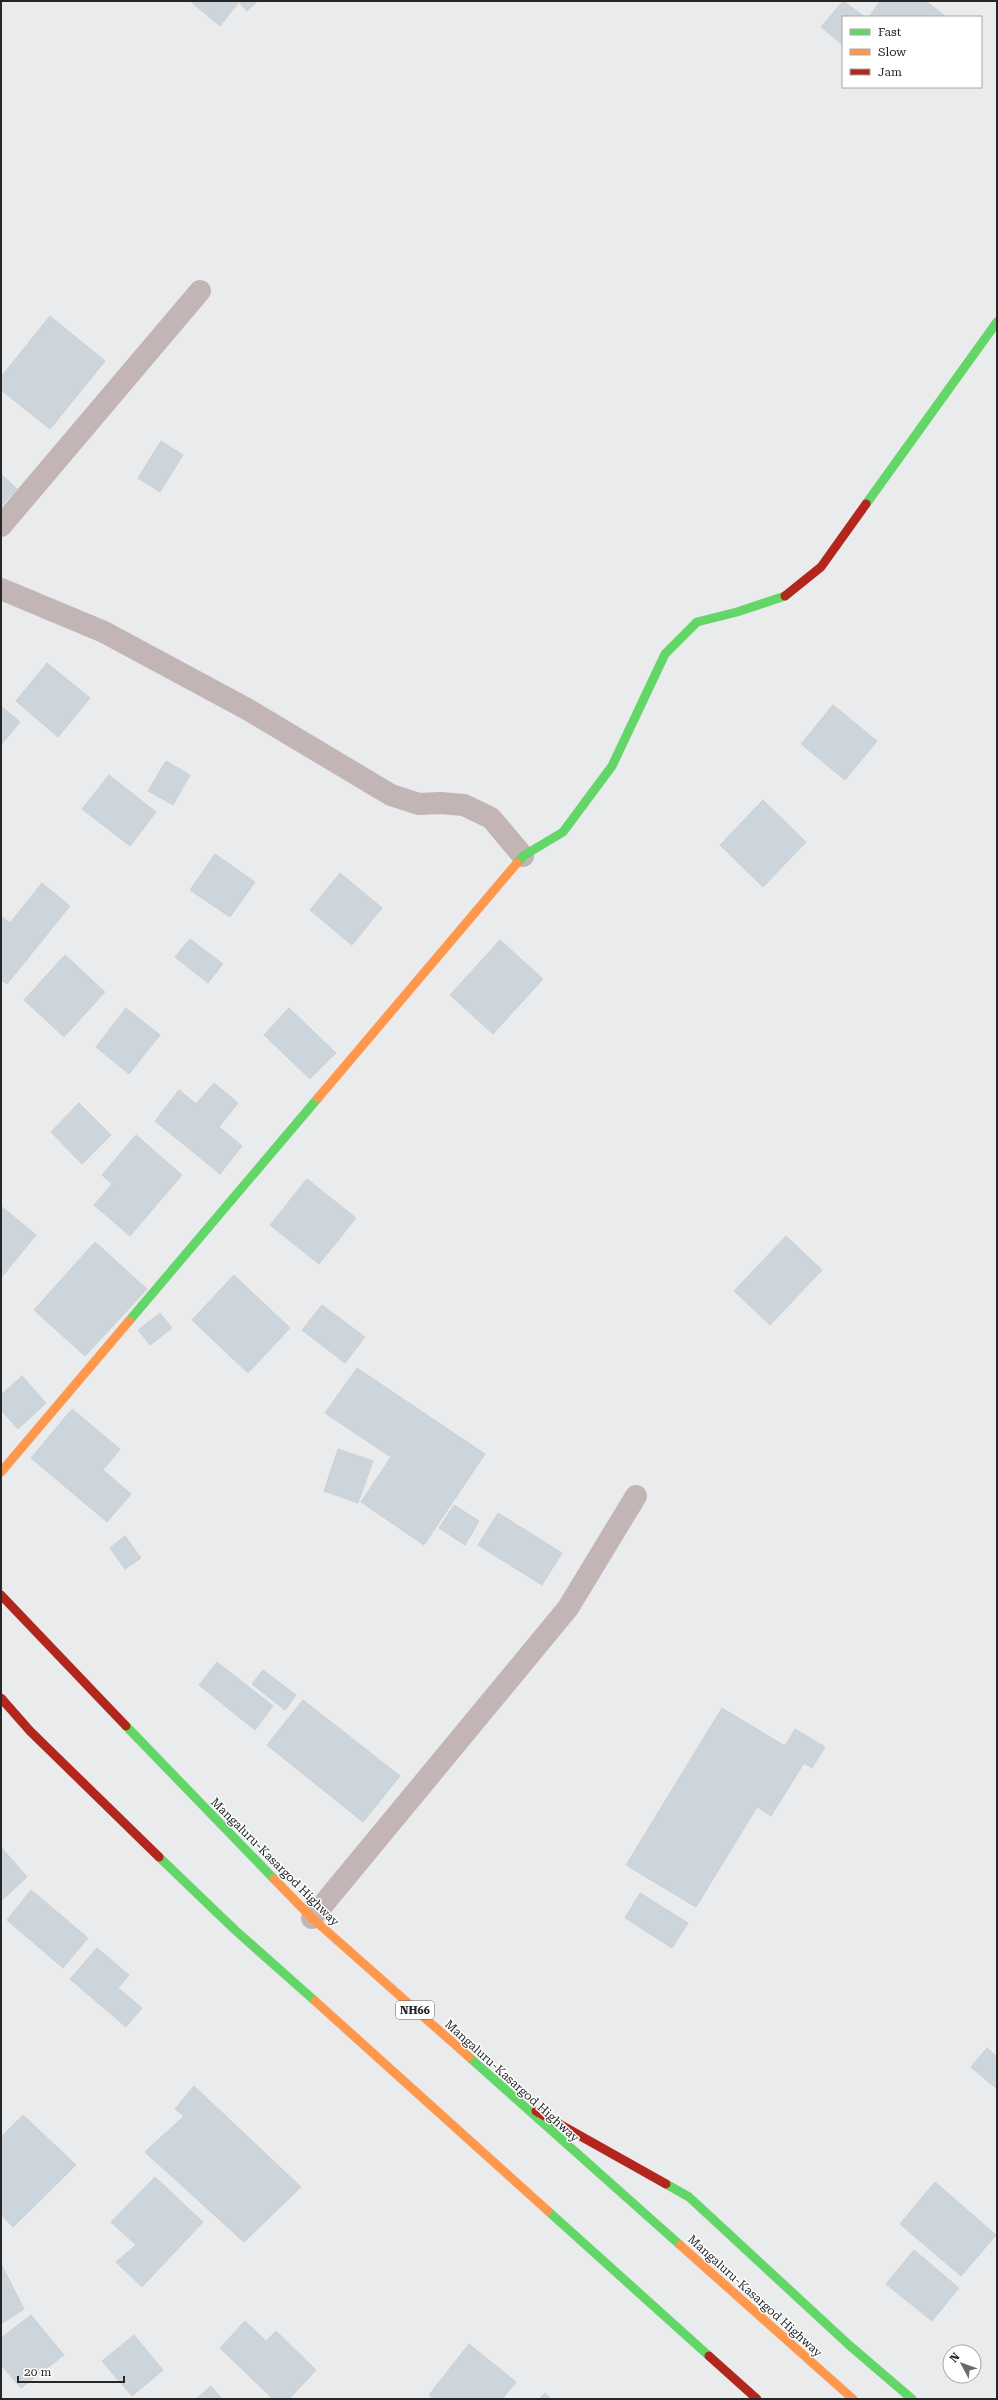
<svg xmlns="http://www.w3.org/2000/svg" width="998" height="2400" font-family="'Roboto Serif',serif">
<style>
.building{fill:#ccd4dc;stroke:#ced0d1}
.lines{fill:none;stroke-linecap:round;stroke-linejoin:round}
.street{stroke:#c3b4b5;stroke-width:22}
.fast{stroke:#63d668;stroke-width:9}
.slow{stroke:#ff974d;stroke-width:9}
.jam{stroke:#b3261e;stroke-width:9}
.labels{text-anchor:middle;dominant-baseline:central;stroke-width:3;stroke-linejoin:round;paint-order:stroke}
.shield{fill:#fff;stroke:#666768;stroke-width:1}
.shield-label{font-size:11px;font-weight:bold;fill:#242627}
.street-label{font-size:12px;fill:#242627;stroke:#fff}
</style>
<rect width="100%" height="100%" fill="#e9ebed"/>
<path class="building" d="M190 1H235L238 3 220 26Z
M238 1H258L247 11Z
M843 1 865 17H843V45L821 27Z
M880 1H926L946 17H869Z
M50 316 105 361 50 429 1 390V377Z
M161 441 183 455 160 492 138 478Z
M1 474 17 489 1 506Z
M47 663 90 698 58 737 16 701Z
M833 705 877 741 845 780 801 744Z
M1 706 20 722 1 745Z
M166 761 190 775 173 805 148 791Z
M109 775 156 812 130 846 82 809Z
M763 800 806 842 763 887 720 845Z
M215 854 255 882 230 917 190 890Z
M340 873 382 908 352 945 310 910Z
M42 883 70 906 7 984 1 980V916L10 923Z
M190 939 223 964 208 983 175 957Z
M500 940 543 979 493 1034 450 995Z
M65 955 105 992 64 1037 24 1000Z
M126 1008 160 1035 129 1074 96 1047Z
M289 1008 336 1053 310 1079 264 1035Z
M214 1083 238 1103 219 1127 242 1146 220 1174 155 1121 179 1090 196 1104Z
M79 1103 111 1135 82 1164 51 1132Z
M136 1135 182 1175 130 1236 94 1205 112 1184 102 1175Z
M307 1179 356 1218 319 1264 270 1225Z
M1 1206 36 1235 1 1278Z
M786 1236 822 1270 770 1325 734 1291Z
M95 1242 147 1289 85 1356 34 1310Z
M234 1275 290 1328 248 1373 192 1320Z
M322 1305 365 1337 345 1363 302 1330Z
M160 1313 172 1328 150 1345 138 1330Z
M357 1368 485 1454 424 1545 361 1502 391 1457 325 1413Z
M22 1376 46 1403 18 1429 1 1410V1395Z
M72 1409 120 1449 103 1470 131 1494 107 1522 31 1458Z
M338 1449 373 1461 358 1503 324 1491Z
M454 1505 479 1521 465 1545 439 1528Z
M498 1513 562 1553 542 1585 478 1545Z
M125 1536 141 1558 125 1569 110 1548Z
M217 1662 273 1706 255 1730 199 1685Z
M263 1670 296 1695 285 1710 252 1684Z
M303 1700 400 1776 363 1822 267 1745Z
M722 1708 785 1746 795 1729 825 1747 812 1768 804 1763 771 1816 757 1807 696 1907 626 1865Z
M1 1847 27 1877 1 1901Z
M31 1890 88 1938 63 1968 7 1920Z
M640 1893 688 1923 672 1948 625 1918Z
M97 1948 129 1975 118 1988 142 2008 126 2027 70 1979Z
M987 2048 997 2057V2089L971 2067Z
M194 2086 301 2187 244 2242 145 2152 184 2116 175 2109Z
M23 2115 76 2165 13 2227 1 2214V2137Z
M155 2177 203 2222 142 2287 116 2262 136 2245 111 2222Z
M935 2182 996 2235 961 2276 900 2224Z
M914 2250 959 2288 932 2321 886 2284Z
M1 2264 24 2309 1 2324Z
M31 2315 64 2355 21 2388 1 2365V2338Z
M245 2321 266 2341 276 2331 316 2370 289 2399H273L220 2348Z
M134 2335 163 2370 132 2396 102 2361Z
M469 2344 516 2382 502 2399H434L429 2395Z
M211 2386 222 2399H196Z
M545 2393 551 2399H539Z"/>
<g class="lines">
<path class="street" d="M1 526 200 291
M1 589 104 632 247 709 391 795 419 804 440 803 464 805 491 818 523 856
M312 1918 568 1608 636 1496"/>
<path class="fast" d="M866 504 997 322
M517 863 523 856 563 832 612 766 665 654 697 622 737 612 785 596
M129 1321 318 1098
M126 1726 274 1879
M159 1857 235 1930 315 2001
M469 2057 680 2245
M666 2184 689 2197 849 2345 912 2399
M548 2211 709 2356"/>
<path class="slow" d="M318 1098 517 863
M1 1472 129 1321
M274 1879 312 1918 469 2057
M315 2001 548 2211
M680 2245 853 2399"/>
<path class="jam" d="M785 596 821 567 866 504
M1 1595 126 1726
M1 1698 30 1731 159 1857
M536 2111 666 2184
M709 2356 757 2399"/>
</g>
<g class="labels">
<rect class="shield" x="396" y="2001" width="38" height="18" rx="3"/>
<g class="shield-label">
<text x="415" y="2010">NH66</text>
</g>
<g class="street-label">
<text transform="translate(275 1862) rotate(45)">Mangaluru-Kasargod Highway</text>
<text transform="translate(512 2081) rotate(42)">Mangaluru-Kasargod Highway</text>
<text transform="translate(755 2296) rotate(42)">Mangaluru-Kasargod Highway</text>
</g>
</g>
<rect width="998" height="2400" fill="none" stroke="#242627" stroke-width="4"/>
<rect x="842" y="16" width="140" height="72" fill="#ffffff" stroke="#a7a8a9"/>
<rect x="850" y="29" width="20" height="6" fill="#63d668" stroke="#a7a8a9"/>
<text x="878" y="36" font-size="12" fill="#242627">Fast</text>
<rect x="850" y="49" width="20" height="6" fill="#ff974d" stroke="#a7a8a9"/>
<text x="878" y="56" font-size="12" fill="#242627">Slow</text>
<rect x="850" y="69" width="20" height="6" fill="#b3261e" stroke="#a7a8a9"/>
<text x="878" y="76" font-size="12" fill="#242627">Jam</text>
<g transform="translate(962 2364) rotate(311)"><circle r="19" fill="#ffffff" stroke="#a7a8a9"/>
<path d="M0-3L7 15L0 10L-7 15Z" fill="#696b6c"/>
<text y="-6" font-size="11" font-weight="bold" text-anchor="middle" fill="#242627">N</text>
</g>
<path d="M18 2376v6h106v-6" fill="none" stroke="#242627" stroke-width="2"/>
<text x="24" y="2376" font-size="12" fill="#242627" stroke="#ffffff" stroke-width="3" paint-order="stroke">20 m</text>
</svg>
